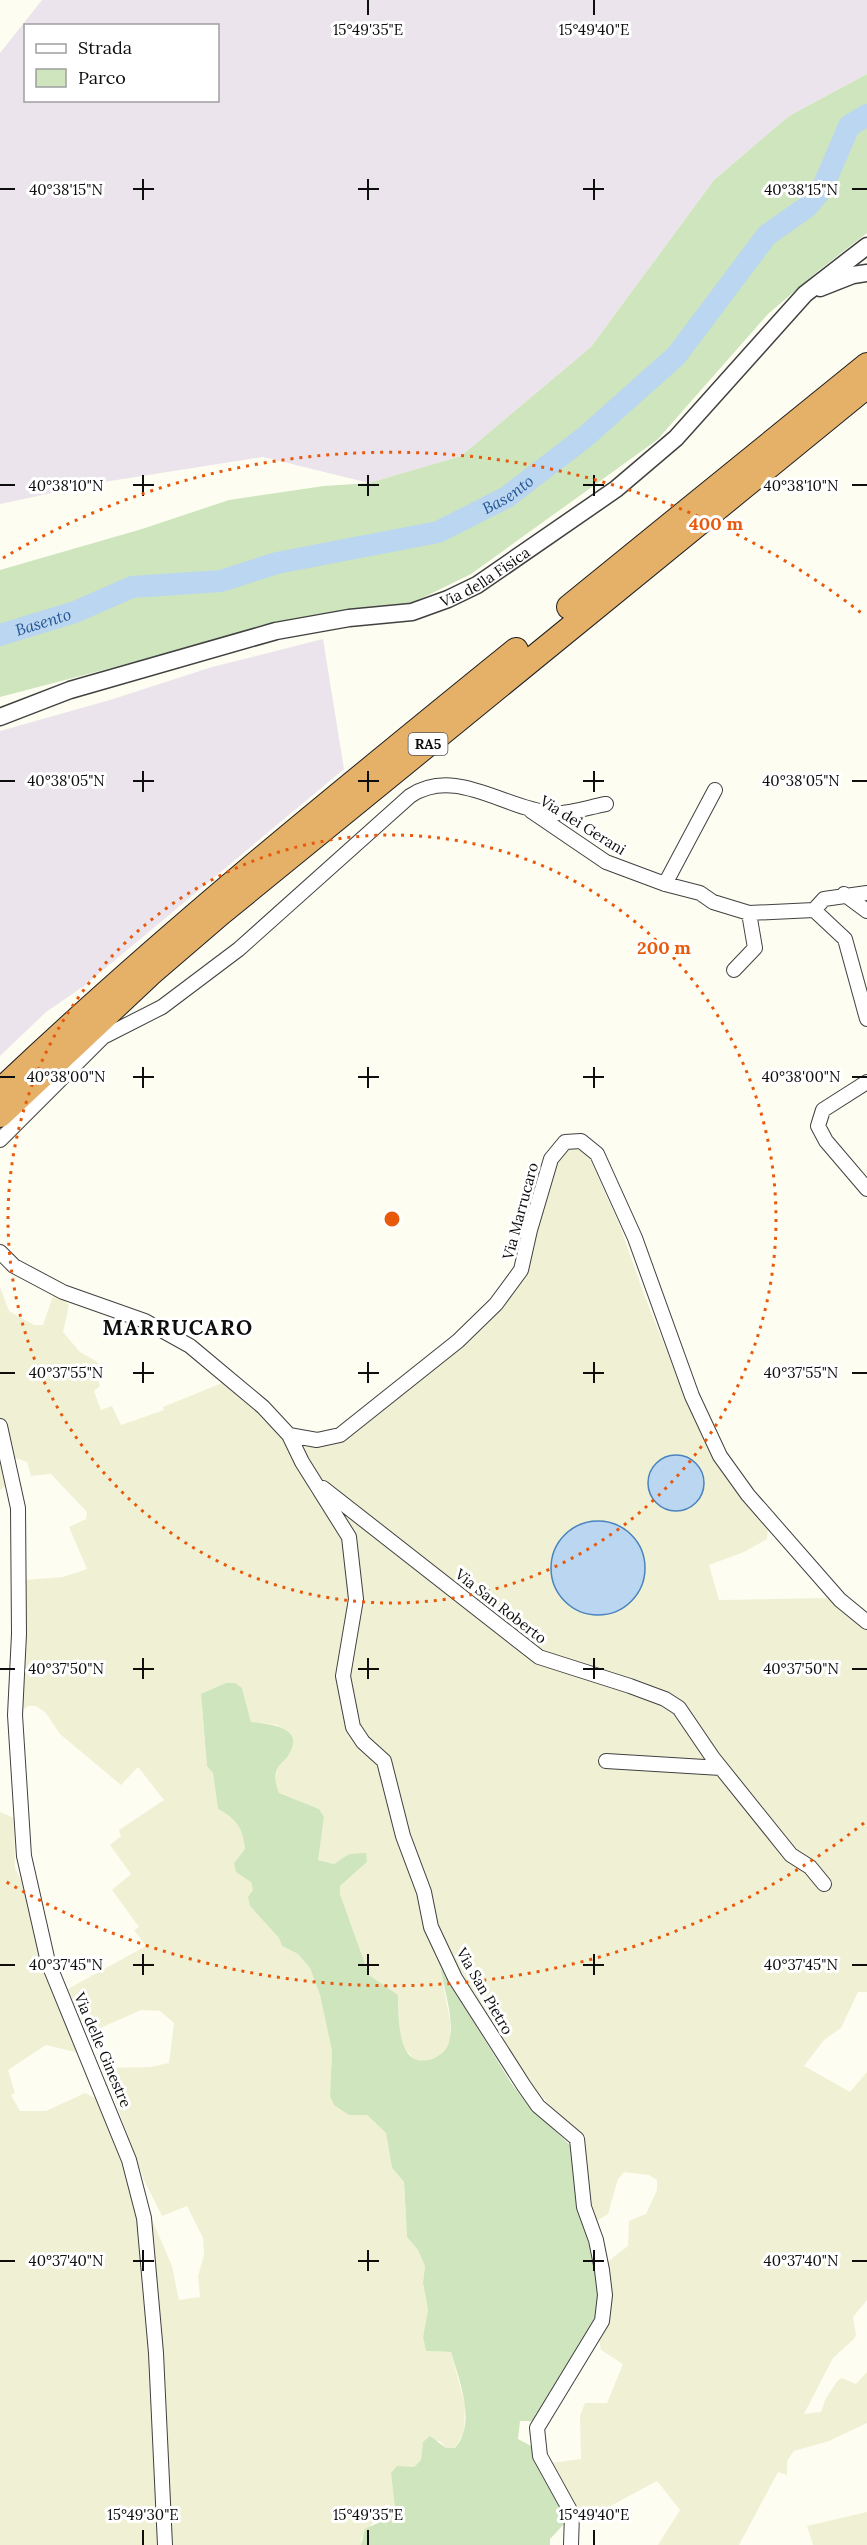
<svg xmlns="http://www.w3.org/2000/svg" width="867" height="2545" font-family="Lora,serif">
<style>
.industrial{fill:#ece4ec;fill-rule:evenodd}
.farmland{fill:#f0f1d4}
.green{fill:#cee5be}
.water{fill:#bbd6f0;stroke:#4a83bf;stroke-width:1.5}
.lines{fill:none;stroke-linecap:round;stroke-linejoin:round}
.river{stroke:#bbd6f0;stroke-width:22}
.minor-casing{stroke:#414141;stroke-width:16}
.tertiary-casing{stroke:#414141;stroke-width:19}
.motorway-casing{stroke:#1f1f1f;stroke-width:26}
.minor{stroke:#fff;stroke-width:14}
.tertiary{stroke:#fff;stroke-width:16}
.motorway{stroke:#e5b068;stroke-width:24}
.ticks{fill:none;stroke:#0e0e0e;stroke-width:2}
.ring{fill:none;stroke:#e8590c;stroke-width:3;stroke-dasharray:3 6}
.labels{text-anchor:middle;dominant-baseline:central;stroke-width:6;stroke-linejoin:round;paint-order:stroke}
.shield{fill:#fff;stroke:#565656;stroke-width:1.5}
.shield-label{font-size:14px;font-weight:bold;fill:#0e0e0e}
.street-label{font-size:15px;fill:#0e0e0e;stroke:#fff}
.water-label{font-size:16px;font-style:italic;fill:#245694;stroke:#fff}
.district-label{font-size:21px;font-weight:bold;letter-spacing:1.5px;fill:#0e0e0e;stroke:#fff}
.ticks-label{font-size:15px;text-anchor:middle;fill:#0e0e0e;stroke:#fff;stroke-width:6;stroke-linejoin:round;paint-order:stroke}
.centre{fill:#e8590c;stroke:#fff;stroke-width:3}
.ring-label{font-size:18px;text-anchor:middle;font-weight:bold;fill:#e8590c;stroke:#fff;stroke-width:6;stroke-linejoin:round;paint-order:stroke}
</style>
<rect width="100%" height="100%" fill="#fdfdf1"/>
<path class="industrial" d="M42 0H867V74L789 116 714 180 591 347 461 456 369 483 263 457 104 482 0 504V53ZM26 26H218V100H26Z
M323 639 344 769 84 986 46 1012 0 1056V731L110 700 212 667Z"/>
<path class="farmland" d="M573 1148 588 1154 619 1224 645 1297 696 1424 740 1496 768 1527 767 1539 744 1552 709 1565 719 1600 827 1598 867 1629V1992H858L841 2028 824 2040 804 2066 850 2092 867 2072V2300L853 2317 856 2335 854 2339 833 2358 804 2414 821 2412 825 2400 838 2380 842 2378 856 2384 867 2372V2423L829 2441 794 2451 787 2461V2475L778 2472 739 2545H658L680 2510 657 2481 575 2525 551 2463 581 2459 580 2416 585 2403H607L623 2364 601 2350 599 2339 610 2315 607 2262 628 2246 629 2221 646 2214 657 2190V2180L649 2175 624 2172 618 2179 608 2214 595 2222 589 2205 587 2161 581 2139 524 2077 447 1952 440 1967 450 2021V2040L447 2049 440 2055 423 2062 415 2060 403 2047 400 2039 398 1995 369 1975 340 1894V1886L367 1862 349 1854 334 1864 318 1860 319 1809 279 1793 275 1786 277 1768 289 1754 278 1725 251 1722 242 1688 226 1683 201 1695 207 1766 213 1773 218 1809 235 1818 243 1832 245 1849 234 1863 251 1881 253 1890 250 1906 279 1938 282 1946 298 1954 310 1968 320 1995 332 2051 330 2096 349 2115H367L386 2133 392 2168 404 2182 407 2237 418 2250 425 2266 423 2284 428 2310 423 2337 426 2351 451 2352 465 2405 464 2432 455 2448H446L440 2441 423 2442 421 2460 414 2467 391 2473 395 2509 391 2517 373 2523 361 2538V2545H173L148 2210 172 2266 179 2300 200 2297 198 2276 204 2255 203 2238 187 2206 162 2216 144 2180 103 2068 150 2067 169 2063 174 2023 160 2011 141 2010 87 2034 68 1989 146 1946 134 1930 139 1927 112 1890 131 1874 110 1845 121 1836 119 1830 164 1800 138 1767 121 1785 60 1734 46 1713 36 1706H28L20 1712 25 1580 63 1577 87 1569 69 1527 86 1519 87 1512 51 1474 31 1476 27 1462 4 1454 8 1485 0 1490V1287L9 1311 34 1325H43L53 1296 56 1293 69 1305 63 1332 80 1352 96 1361 101 1367 95 1372 100 1386 94 1391 101 1410 112 1406 121 1425 164 1410 163 1407 227 1381 253 1404 282 1436 312 1495 329 1486 314 1475 299 1446 318 1447 336 1443 416 1382 512 1291 558 1155 564 1149Z
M0 1812 14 1818 15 1868 22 1883 40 1954 79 2053 46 2045 8 2070 15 2093 11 2095 20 2111H46L85 2093 95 2098 100 2103 126 2163 145 2254 161 2545H0Z
M867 2512V2545H813L807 2526Z"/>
<path class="green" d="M867 74V233L818 271 768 314 657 440 471 574 412 603 191 647 0 697V570L142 529 229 500 324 486 369 483 461 456 591 347 714 180 789 116Z
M226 1683H235L242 1688 251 1722C268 1724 306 1727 289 1754 286 1760 279 1764 277 1769 274 1777 276 1786 279 1793L319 1809 324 1817 318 1860 334 1864 349 1854 366 1853 367 1862 340 1886V1894L369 1975 398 1995C399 2018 396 2073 434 2058 441 2055 447 2050 449 2042 455 2020 444 1989 440 1967L511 2083 527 2104 573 2148 578 2200 596 2273 598 2301 595 2322 536 2421H520L518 2439 531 2446C538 2473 560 2495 565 2523L550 2539V2545H361L365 2529 391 2517 395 2509 391 2473 397 2466 414 2467 421 2460 423 2442 430 2436 446 2448H455C477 2423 459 2380 451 2352L426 2351 423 2337 428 2310 423 2283 425 2266 418 2250 407 2237 404 2182 392 2168 386 2133 367 2115H349L334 2105 330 2096 332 2051 320 1995 310 1968 298 1954 282 1946 279 1938 250 1906 248 1897 253 1890 251 1882 236 1872 234 1863 245 1849C243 1828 237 1819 218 1809L213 1773 207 1766 201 1694Z"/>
<path class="water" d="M648 1483a28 28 0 1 1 56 0a28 28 0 1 1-56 0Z
M551 1568a47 47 0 1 1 94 0a47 47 0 1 1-94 0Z"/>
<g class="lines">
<path class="river" id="s1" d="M0 635 75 612 132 587 221 581 277 563 438 532 507 497 585 437 676 356 767 235 807 207 822 189 849 126 867 115"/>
<defs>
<path id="minor" d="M531 811 606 862 665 884 700 893 713 902 749 913 814 910 845 939 867 1019
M665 884 715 790
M844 894 867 911
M814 910 824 899 867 893
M734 970 755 948 749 913
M867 1082 823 1110 818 1126 826 1141 867 1189
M0 1140 103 1037 162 1007 239 949 410 796C455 766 503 808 551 813 567 815 589 807 606 804
M0 1252 14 1266 63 1292 145 1321 190 1346 263 1407 289 1435 302 1462 349 1537 356 1599 343 1676 353 1727 363 1742 384 1761 403 1836 424 1892 431 1927 455 1978 524 2086 538 2106 577 2139 584 2207 596 2240 602 2270 605 2295 602 2321 537 2428 540 2456 572 2514 571 2545
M0 1426 18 1508 19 1634 15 1715 24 1856 48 1962 129 2160 144 2218 156 2353 165 2545
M289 1435 317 1440 340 1435 458 1341 496 1304 521 1270 530 1230 551 1159 565 1142 581 1141 597 1154 635 1238 692 1396 720 1456 748 1495 840 1600 867 1622
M323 1488 539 1657 630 1686 665 1699 679 1708 713 1758 791 1855 810 1867 824 1884
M606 1761 721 1768"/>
<g id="tertiary">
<path d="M820 288 853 275 867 273"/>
<path id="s2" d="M0 717 70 690 276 631 349 618 412 612 448 599 477 585 616 489 676 438 805 294 867 246"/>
</g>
<path id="motorway" d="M569 607 867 365
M0 1091C164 935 340 793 516 650
M0 1115 150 974 221 913 867 386"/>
</defs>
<use href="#minor" class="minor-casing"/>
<use href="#tertiary" class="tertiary-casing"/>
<use href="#motorway" class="motorway-casing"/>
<use href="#minor" class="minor"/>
<use href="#tertiary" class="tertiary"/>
<use href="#motorway" class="motorway"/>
</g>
<path class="ticks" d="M368 0V15M594 0V15M143 179V200M368 179V200M594 179V200M0 189H15M133 189H154M358 189H379M583 189H604M852 189H867M143 475V496M368 475V496M594 475V496M0 485H15M133 485H154M358 485H379M583 485H604M852 485H867M143 771V792M368 771V792M594 771V792M0 781H15M133 781H154M358 781H379M583 781H604M852 781H867M143 1067V1088M368 1067V1088M594 1067V1088M0 1077H15M133 1077H154M358 1077H379M583 1077H604M852 1077H867M143 1362V1383M368 1362V1383M594 1362V1383M0 1373H15M133 1373H154M358 1373H379M583 1373H604M852 1373H867M143 1658V1679M368 1658V1679M594 1658V1679M0 1669H15M133 1669H154M358 1669H379M583 1669H604M852 1669H867M143 1954V1975M368 1954V1975M594 1954V1975M0 1965H15M133 1965H154M358 1965H379M583 1965H604M852 1965H867M143 2250V2271M368 2250V2271M594 2250V2271M0 2261H15M133 2261H154M358 2261H379M583 2261H604M852 2261H867M143 2530V2545M368 2530V2545M594 2530V2545"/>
<g class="ring">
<circle cx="392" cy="1219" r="384"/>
<path d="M864 1823A767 767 0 0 1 3 1880M3 558A767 767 0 0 1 864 615"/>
</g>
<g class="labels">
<rect class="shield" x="408.5" y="733" width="39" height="22" rx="4.5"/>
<g class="shield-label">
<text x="428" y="744">RA5</text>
</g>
<g class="street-label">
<text stroke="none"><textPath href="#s2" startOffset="508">Via della Fisica</textPath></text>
<text transform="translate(583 825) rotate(32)">Via dei Gerani</text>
<text transform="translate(520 1211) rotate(-75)">Via Marrucaro</text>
<text transform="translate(501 1606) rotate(38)">Via San Roberto</text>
<text transform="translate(485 1991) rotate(60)">Via San Pietro</text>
<text transform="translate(103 2050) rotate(67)">Via delle Ginestre</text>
</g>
<g class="water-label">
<text stroke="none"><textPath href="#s1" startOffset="532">Basento</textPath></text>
<text stroke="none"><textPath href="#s1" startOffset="45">Basento</textPath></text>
</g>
<g class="district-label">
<text x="178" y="1327">MARRUCARO</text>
</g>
</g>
<g class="ticks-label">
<text x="368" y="35">15°49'35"E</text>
<text x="594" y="35">15°49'40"E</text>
<text x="66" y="195">40°38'15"N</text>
<text x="801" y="195">40°38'15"N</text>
<text x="66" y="491">40°38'10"N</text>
<text x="801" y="491">40°38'10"N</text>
<text x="66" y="786">40°38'05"N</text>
<text x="801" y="786">40°38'05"N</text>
<text x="66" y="1082">40°38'00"N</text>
<text x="801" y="1082">40°38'00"N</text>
<text x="66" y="1378">40°37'55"N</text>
<text x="801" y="1378">40°37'55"N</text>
<text x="66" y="1674">40°37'50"N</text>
<text x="801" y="1674">40°37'50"N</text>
<text x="66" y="1970">40°37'45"N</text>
<text x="801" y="1970">40°37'45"N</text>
<text x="66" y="2266">40°37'40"N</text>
<text x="801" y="2266">40°37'40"N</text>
<text x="143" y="2520">15°49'30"E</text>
<text x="368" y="2520">15°49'35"E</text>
<text x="594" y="2520">15°49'40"E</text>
</g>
<circle cx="392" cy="1219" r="9" class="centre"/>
<g class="ring-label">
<text x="716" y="530">400 m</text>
<text x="664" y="954">200 m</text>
</g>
<rect x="24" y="24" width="195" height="78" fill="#ffffff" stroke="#9f9f9f" stroke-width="1.5"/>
<rect x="36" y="44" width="30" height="9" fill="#ffffff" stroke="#9f9f9f" stroke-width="1.5"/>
<text x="78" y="54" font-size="18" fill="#0e0e0e">Strada</text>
<rect x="36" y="69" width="30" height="18" fill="#cee5be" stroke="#9f9f9f" stroke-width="1.5"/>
<text x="78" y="84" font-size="18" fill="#0e0e0e">Parco</text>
</svg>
